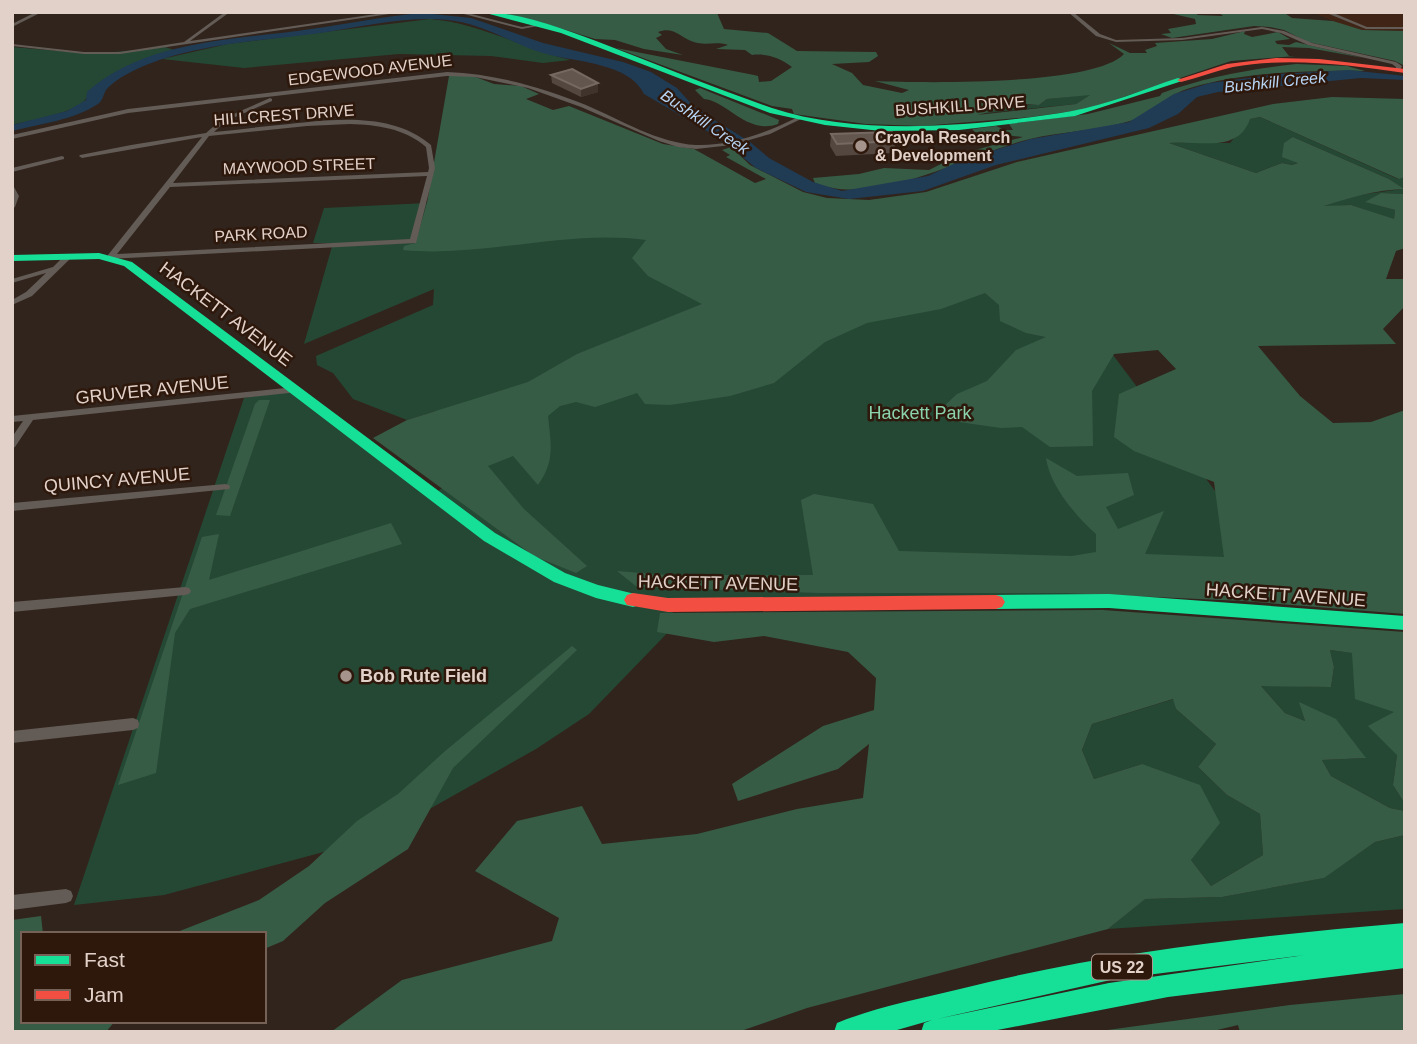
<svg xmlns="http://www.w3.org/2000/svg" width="1417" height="1044" font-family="Helvetica,sans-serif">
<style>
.built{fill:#402415}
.green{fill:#254834}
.forest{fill:#375c46;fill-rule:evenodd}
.water{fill:#203b54}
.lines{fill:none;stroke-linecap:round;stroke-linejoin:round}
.street{fill:#635b55;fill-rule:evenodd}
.fast{fill:#16e098;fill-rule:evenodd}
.jam{fill:#f24e42;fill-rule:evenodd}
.wall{fill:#534740}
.shaded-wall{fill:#3f332c}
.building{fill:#62564f;stroke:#766962;stroke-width:2}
.poi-dot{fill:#a4948c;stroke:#2e170b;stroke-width:2.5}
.labels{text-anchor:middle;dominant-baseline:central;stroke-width:5;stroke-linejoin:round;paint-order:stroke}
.far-street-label{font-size:16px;fill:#e2d1c9;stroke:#2e170b}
.far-water-label{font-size:16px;font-style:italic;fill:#b6d5f5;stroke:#2e170b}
.far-poi-label{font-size:16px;font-weight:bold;fill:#e2d1c9;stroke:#2e170b;text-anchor:start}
.shield{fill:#2e170b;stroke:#ac9990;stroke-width:2}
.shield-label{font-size:16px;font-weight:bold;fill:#e2d1c9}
.street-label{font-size:18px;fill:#e2d1c9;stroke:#2e170b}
.park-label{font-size:18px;fill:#8ad3ac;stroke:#2e170b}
.poi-label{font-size:18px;font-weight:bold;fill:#e2d1c9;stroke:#2e170b;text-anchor:start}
</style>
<rect width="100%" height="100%" fill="#31241c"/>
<path class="built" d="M1312 12H1405V31L1362 30 1342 25Z"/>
<path class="green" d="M430 19C479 23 523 48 570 60L543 63 491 56 399 54 244 68 162 59 228 44Z
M12 47 94 54 165 47 174 50C147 59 116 68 94 87 88 92 88 99 81 104 61 116 35 119 12 125Z
M1092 94 1076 104 977 114C998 111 1018 104 1039 105L1047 99Z
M1260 117 1398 179 1405 177V194L1381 193 1366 202 1395 210 1394 220 1351 205 1321 207 1351 196 1403 189 1389 179 1293 137 1300 162 1292 165 1282 163 1256 173 1166 142 1230 143 1250 119Z
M427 203 415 243 403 250H435L436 242 920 224 1104 343 1291 592 1199 590 1109 601 669 606 678 622 589 714 536 749 401 825 342 847 164 895 74 905 244 398 295 390 433 494 444 487 436 411 407 420 353 399 333 373 317 365 316 356 433 305 434 289 304 344 333 243H313L324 208Z
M1330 650 1353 653 1395 712 1397 755 1393 785 1405 804V811L1390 808 1331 776 1322 760 1365 758 1300 703 1305 721 1285 713 1260 685 1331 687 1334 667Z
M1174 699 1176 709 1216 744 1198 767 1227 795 1260 814 1263 855 1211 886 1191 860 1142 764 1094 779 1082 750 1092 724Z
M1405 835V909L1108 929 1144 899 1222 897 1323 878 1375 842Z"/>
<path class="forest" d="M493 12H712L717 13 724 29 768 33 797 51 876 52 878 56 869 62 832 64 852 73 863 85 902 93 909 90 875 81C922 83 1094 86 1124 54L1109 43 1130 53H1147L1145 50 1157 46 1155 43 1212 39 1245 31 1244 34 1252 37 1278 32 1290 39 1275 41 1277 44 1289 45 1296 42 1364 58 1309 48 1282 47 1289 56H1296L1231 61 1087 109 1031 117 922 126 866 124 794 114 792 109 772 106 616 48 754 75 758 76 759 82 771 81 792 67C780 58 767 53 752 55L745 50 716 49 728 45C716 41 705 46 694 42 680 38 674 26 658 32L662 35 656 38 666 49 683 55 644 49 615 40 595 39 541 22ZM1090 95 1076 104 977 115 1022 104 1039 105 1047 99Z
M1165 12H1198L1197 15 1223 16 1218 12H1283L1292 18 1333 21 1362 30 1405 31V66L1395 61 1308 42 1284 30 1270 27 1254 26 1172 38 1161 34 1171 33 1168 29 1196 24 1195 19Z
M1296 64 1347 66 1365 71C1311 70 1241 72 1190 88 1165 95 1150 115 1130 121 1098 131 1063 131 1030 139 967 154 877 208 815 183L813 178 859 174 884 168 929 170 961 154 1023 137 975 132 972 129 996 126 1005 130H1013L1009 124 1088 114 1160 96 1162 93C1206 77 1250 69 1296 64Z
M449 76H473L494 84 521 86 539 94 526 99 553 110 569 106 663 144 694 149 755 183 766 179 726 157 730 155 722 150 731 147 750 165 803 192 827 198 869 200 926 192 1017 162 1273 104 1332 97 1405 99V177L1399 179 1260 117 1250 119C1238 154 1198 140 1169 143L1256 173 1282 163 1292 165 1298 163 1282 157 1284 143 1293 137 1389 179 1404 189C1376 190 1351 197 1324 206L1351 205 1394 219 1395 210 1365 202 1381 193 1405 194V248L1396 251 1386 279H1405V306L1383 329 1396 344 1258 346 1300 396 1333 423 1371 422 1405 410V614L1243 601 1066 593H819L637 587 617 571 667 575H813L801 500 814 494 873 504 899 551 1072 556 1096 552V534C1075 515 1050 486 1046 458L1077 476 1128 473 1134 495 1106 507 1118 529 1164 511 1145 554 1224 557 1214 482 1134 451 1114 437 1119 394 1176 369 1158 350 1114 354 1092 391 1093 446 1050 447 1022 427 1001 428 959 422 941 409 957 394 987 381 1016 350 1046 337 1026 333 1000 321 999 305 985 293 941 309 867 323 825 342 774 383 730 396 670 405 645 404 637 393 595 407 576 402 560 406 548 416C551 445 555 461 538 485L513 456 488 466 524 509 587 566 576 573 534 556 373 438 407 420 528 382 577 354 702 304 648 276 632 258 646 240C565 229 484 258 403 250L404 246 415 243 427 203Z
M700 88 779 120 778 124C747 135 727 101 704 99L695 90Z
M259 400H270L230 516 216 515 255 404Z
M391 523 402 544 190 609 175 633 156 773 118 785 202 537 219 534 209 580Z
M1103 610 1405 632V804L1393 785 1397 755 1368 726 1394 712 1355 699 1352 653 1330 650 1334 667 1331 687 1261 686 1285 713 1305 721 1299 702 1336 719 1366 758 1322 760 1331 776 1390 808 1405 811V835L1375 842 1324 878 1222 897 1145 899 1108 929 807 1008 738 1032H331L402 980 552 941 559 918 475 871 517 821 582 806 602 844 697 834 797 809 863 798 869 744 838 769 738 801 732 784 823 726 874 710 876 678 848 652 764 636 714 642 657 632 660 613ZM1173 699 1176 709 1216 744 1198 767 1227 795 1260 814 1263 855 1211 886 1191 860 1220 823 1200 785 1142 764 1094 779 1082 750 1092 724Z
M572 646 577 650 453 768 408 849 325 903 283 941 264 949V934H172L259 900 309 866 357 821 398 794 444 752Z
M41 916 43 934H23V1021H115L106 1032H12V920Z
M1405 994V1032H1240L1238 1025 1209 1032H1093L1290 1005Z"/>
<path class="water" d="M423 13 471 18 543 43 623 62 651 72 677 88 695 108 750 142 769 158 813 182 842 191 928 176 962 160 1031 139 1129 122 1174 94 1210 83 1280 74 1349 70 1405 76V80L1361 78 1218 92 1197 97 1178 114 1149 128 996 165 923 191 849 199 806 192 756 168 719 138 644 94C630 64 579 62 550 55 518 47 488 26 455 21 407 14 360 28 313 34 257 41 200 44 146 65 134 70 115 79 106 90 103 95 103 100 98 104 74 120 40 124 12 131V125L67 111 86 100 87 92C146 39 237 40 311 29 348 24 385 16 423 13Z"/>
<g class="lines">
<path class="street" d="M36 12H42L12 27V24Z
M225 12H230L190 41 390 12H403L120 54H84L12 46V44L84 52H120L184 42Z
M456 12H464L522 27 541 24 543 25 522 29Z
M1068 12H1073L1100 34 1116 40 1182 38 1262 27 1284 31 1312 43 1396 62 1402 66 1400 71H1396V67L1392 64 1308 45 1281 33 1262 29 1182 40 1116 42 1096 36Z
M1324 12H1331L1367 27H1405V29H1366Z
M447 72C496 74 541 87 586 105 621 120 658 143 696 145 732 146 766 133 798 117L803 118 770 134 732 145 696 149 678 147 659 141 581 107 528 88 475 77 447 76 128 113 12 139V135L128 109Z
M270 98 272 99V101L226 121 214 132C235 130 257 127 279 125 328 120 390 110 431 145L435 168 416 243 108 259V255L202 137 82 158 79 156 80 155 131 145 206 133 222 119ZM350 124C377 125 404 128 426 147L429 168 428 172 173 183 209 136 307 126ZM427 176 410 239 117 254 170 187Z
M62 156 64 157V159L12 172V168Z
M12 186 14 187 19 196 15 207 12 209Z
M66 254 73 256 32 296 12 305V300L26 292 46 273 12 283V279L53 267Z
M295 387 299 390 298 392 33 420 15 447 12 448V437L23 421 12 422V416Z
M225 484 229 485 230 487 229 489 12 511V503Z
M185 587 189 588 191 591 189 594 185 595 12 612V602Z
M133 718 138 720 139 724 138 728 133 730 12 743V731Z
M66 889 71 891 73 896 71 901 66 903 12 910V895Z"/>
<path class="fast" d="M482 12C523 12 571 32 609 46 663 67 717 89 772 108 858 137 983 126 1072 111 1107 105 1144 89 1178 78L1185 80 1075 116 959 130 881 131 825 125 770 113 561 33Z
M99 253 132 262 495 533 565 573 598 585 639 595 642 600 639 605 633 607 596 598 554 582 484 541 124 266 99 259 12 261V255Z
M1109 594 1405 616V630L1109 608 996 609 990 607 987 602 990 597 996 595Z
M1405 923V968L1168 997 987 1032H921L924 1023 932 1020 890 1032H834L837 1023C876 1007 919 999 960 989 1106 952 1254 936 1405 923ZM1305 955 1109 983 937 1019 1115 979Z"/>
<path class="jam" d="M1276 58 1319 59 1405 69V73C1348 65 1290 57 1233 67 1215 71 1198 78 1181 82L1177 80 1227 64Z
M633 593 668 598 996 595 1002 597 1005 602 1002 607 996 609 668 612 627 605 624 600 627 595Z"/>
</g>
<path class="wall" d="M551 75 598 83V92L581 97 552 83Z
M831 134 896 141 894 153 836 156 830 146Z"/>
<path class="shaded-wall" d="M598 83V92L581 97V89Z"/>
<path class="building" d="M572 69 598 83 581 89 551 75Z
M892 132 896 141 837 144 831 134Z"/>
<g class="poi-dot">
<circle cx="861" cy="146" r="7"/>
<circle cx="346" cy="676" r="7"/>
</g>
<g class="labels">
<g class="far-street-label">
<text transform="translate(370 70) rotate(-7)">EDGEWOOD AVENUE</text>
<text transform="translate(960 106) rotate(-4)">BUSHKILL DRIVE</text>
<text transform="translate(284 115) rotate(-4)">HILLCREST DRIVE</text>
<text transform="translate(299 166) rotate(-2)">MAYWOOD STREET</text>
<text transform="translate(261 234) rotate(-3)">PARK ROAD</text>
</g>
<g class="far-water-label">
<text transform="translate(1275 82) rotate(-6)">Bushkill Creek</text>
<text transform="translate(705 122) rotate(34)">Bushkill Creek</text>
</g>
<g class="far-poi-label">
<text x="875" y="137">Crayola Research<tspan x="875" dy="18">&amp; Development</tspan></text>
</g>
<rect class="shield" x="1092" y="954.5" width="60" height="25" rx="5"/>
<g class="shield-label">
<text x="1122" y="967">US 22</text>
</g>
<g class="street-label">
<text transform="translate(226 314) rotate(37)">HACKETT AVENUE</text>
<text transform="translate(152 390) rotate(-6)">GRUVER AVENUE</text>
<text transform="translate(117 480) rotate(-5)">QUINCY AVENUE</text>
<text transform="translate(718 583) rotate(1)">HACKETT AVENUE</text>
<text transform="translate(1286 595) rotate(4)">HACKETT AVENUE</text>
</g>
<g class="park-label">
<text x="920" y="413">Hackett Park</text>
</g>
<g class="poi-label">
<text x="360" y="676">Bob Rute Field</text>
</g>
</g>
<rect width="1417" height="1044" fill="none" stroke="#e2d1c9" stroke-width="28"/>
<rect x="21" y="932" width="245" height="91" fill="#2e170b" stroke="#766157" stroke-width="2"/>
<rect x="35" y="955" width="35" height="10" fill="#16e098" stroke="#766157" stroke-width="2"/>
<text x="84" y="967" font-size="21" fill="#e2d1c9">Fast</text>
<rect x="35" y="990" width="35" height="10" fill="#f24e42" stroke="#766157" stroke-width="2"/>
<text x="84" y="1002" font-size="21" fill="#e2d1c9">Jam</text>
</svg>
